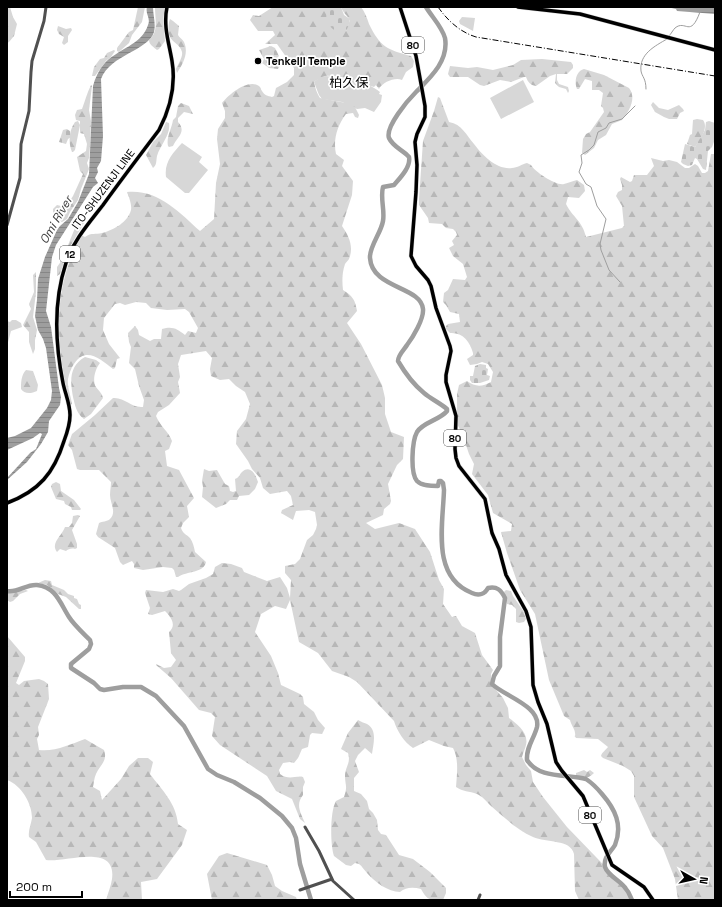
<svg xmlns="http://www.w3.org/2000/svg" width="722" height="907" font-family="'Space Grotesk','Noto Sans JP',sans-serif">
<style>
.green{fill:#d7d7d7}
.forest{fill:url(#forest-firs)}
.cemetery{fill:url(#cemetery-stones)}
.water{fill:url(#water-rules)}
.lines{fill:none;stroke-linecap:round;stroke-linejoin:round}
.stream{stroke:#9e9e9e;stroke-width:1}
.river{stroke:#9e9e9e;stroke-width:4.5}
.primary-casing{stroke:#dbdbdb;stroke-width:4.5}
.tertiary{stroke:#505050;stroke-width:3}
.primary{stroke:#000;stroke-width:3.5}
.rail{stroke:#000;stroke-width:1;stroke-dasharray:6 2 1 2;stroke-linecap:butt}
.poi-dot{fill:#000;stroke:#fff;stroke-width:1.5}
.labels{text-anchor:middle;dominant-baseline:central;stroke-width:3.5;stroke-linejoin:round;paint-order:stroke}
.shield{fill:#fff;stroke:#4c4c4c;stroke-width:1}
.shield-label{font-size:10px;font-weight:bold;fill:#000}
.poi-label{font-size:11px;font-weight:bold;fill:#000;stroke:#fff;text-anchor:start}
.street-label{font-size:11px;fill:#000;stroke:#fff}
.water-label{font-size:12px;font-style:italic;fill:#3f3f3f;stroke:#fff}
.quarter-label{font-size:13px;fill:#000;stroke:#fff}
</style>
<defs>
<pattern id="forest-firs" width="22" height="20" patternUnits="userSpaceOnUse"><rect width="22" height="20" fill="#d7d7d7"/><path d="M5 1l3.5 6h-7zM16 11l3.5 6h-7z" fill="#b7b7b7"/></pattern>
<pattern id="cemetery-stones" width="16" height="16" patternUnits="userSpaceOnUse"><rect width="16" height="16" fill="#d7d7d7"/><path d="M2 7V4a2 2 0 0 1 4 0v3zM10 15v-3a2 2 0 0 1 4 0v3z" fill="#b7b7b7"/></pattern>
<pattern id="water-rules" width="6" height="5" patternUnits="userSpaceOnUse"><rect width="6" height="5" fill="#9e9e9e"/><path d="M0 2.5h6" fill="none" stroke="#868686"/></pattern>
</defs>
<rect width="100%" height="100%" fill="#fff"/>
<path class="green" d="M462 17 475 18 473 31 460 24 459 21Z
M326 76C342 78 367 81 380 92L379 94 382 95 381 102 374 112 365 108 357 109 342 102 322 99 319 95 314 82 320 77Z
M523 80 534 102 501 119 490 98Z
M182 143 202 157 199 162 208 170 189 193H185L166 177C164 162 173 153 182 143Z"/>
<path class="forest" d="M7 7H10L13 17 17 24 14 36 9 42 7 43Z
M138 7H145L142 22 132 35 129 43 119 52 117 51V48L129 32 133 30Z
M155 7H165L163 20 165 41 159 49 157 50C154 47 149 45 149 40 159 31 155 20 155 7Z
M273 7H327V8L346 31 350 20C347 15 343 13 341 7H361C365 12 367 18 369 24 380 47 388 50 411 56L414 61 413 67 406 72 402 80C395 77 383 82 379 89L376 85 374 87C360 83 339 74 325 76 321 77 317 80 314 82 315 87 317 94 320 98L346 103 355 107 359 115 358 118 355 117 353 113 346 114C337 126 333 140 336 154L344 160 342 166 353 181 352 195 342 226C349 236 354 247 349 259 348 261 346 262 345 264 342 273 342 281 343 290 353 296 355 300 357 311L347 323 361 344 382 385 385 398V414L391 432 404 437 403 459 397 465 388 484 391 501 390 504 384 509 383 515 366 523 375 529 399 523 415 529 430 552 439 580 444 589 443 604 452 617 456 616 462 626 475 633 482 655 493 670 491 674V684L503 698 508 708 509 718C517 724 529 733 526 745 525 749 523 753 522 757L526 765 531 771 533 782 543 797 567 827 624 886 633 900H579L575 891 574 854C571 839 546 843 533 837 517 830 504 817 491 806 487 802 482 796 477 794 469 791 463 792 456 787 457 774 459 759 453 748L444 746 429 740 413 748C404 742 397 731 394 721L357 682 349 677 332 671 318 653 299 642 290 600 286 609 275 606 261 614 255 632 271 656 278 673 281 685 300 694 303 697 304 704 314 712 318 720 325 728 322 734 312 733 310 735 308 747 302 749 298 758 294 763 290 762 283 763 279 770 280 774C288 780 294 776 303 777L305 782 303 787V795C295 805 301 813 305 823L300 819 292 799 276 791 267 776 220 745 212 736 215 717 211 713 199 710 171 678 156 665V664L164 668 171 667 176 660 171 653 169 632C177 625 171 617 165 611L152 615 148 614 150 608 145 593 146 590 163 592 173 589 179 591 181 590 189 584 206 578 213 574 215 567 222 563 231 564 242 568 244 572 267 581 280 577 287 588 290 598 291 580 285 573V566L295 564 300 559 307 540 313 535 316 529 317 525 315 512 309 510 296 511 293 520 281 513 282 510 293 505 291 496 287 491 270 494 263 488 260 478 252 469 248 461 236 444 237 431 246 419 250 404 245 392 236 386 229 379 220 380 211 376 210 369 212 358 206 351 181 355 178 364 180 377 178 382 180 393 169 405 158 412 156 416C160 426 169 432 172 441L169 449 165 451 167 466 179 470 194 498 187 506 189 517 183 523 181 528C183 534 186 534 190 538 193 542 194 547 195 552L206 562C204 573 187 571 178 577H176L174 570 172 568 163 567 143 570 134 568V564L132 561 123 565 120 562 115 548 98 537 96 534 99 523C102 521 107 522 110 519 117 512 110 503 110 495 110 491 111 486 111 482L99 470H80L77 469 72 450 68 445 72 434 95 415 113 398C125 397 131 408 143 407L144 400 139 386 135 369 129 363 131 347 129 342 128 333 135 326 138 330 139 335 150 341 154 339H161L162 329C173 326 177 329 185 335L188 331 196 333 198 328 189 312 185 309 167 310 151 308 146 303 136 302 125 305 120 303 115 304 104 318 103 330 109 344 120 358 117 359 115 368 113 369C100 359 86 346 74 364 71 368 69 374 68 379 67 387 71 396 72 404L70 405C56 346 51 291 81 236L85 237C92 232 95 235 102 233 114 230 128 222 131 210 132 205 129 197 127 192 158 189 179 212 200 231L214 219 216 183 220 164 217 139 218 129 225 118V111L222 103C228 95 248 78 259 86 262 89 260 88 262 91 264 95 268 96 272 97L274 96 276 88 287 82 294 75V68L277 44H265L275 35 273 31H258L250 20 253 15 259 16Z
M170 19 173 21 179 26 178 35C179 37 183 40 184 42 189 53 183 64 177 73L176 69C178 64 183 57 182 52 180 44 173 43 170 37 168 34 168 23 170 19Z
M58 26 66 29 71 28 72 30 68 36V42L64 45 62 43 64 37 59 34 57 30Z
M114 50 115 51 111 57 106 61 95 76H92L94 67 100 59 104 58 107 53Z
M542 59 571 62 573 65V68L567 74H557V80L559 84 568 87 569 91 568 93 566 89 559 87 555 83 556 74 550 76 536 86C530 85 528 82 526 77H524L511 82 500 80 484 86 480 85 468 77H450L448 74 450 66 468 68 477 67 493 70 513 65 521 60Z
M584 69 604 75 629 88C637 98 629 112 622 120L612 124 606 135 598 140 594 148 585 155 582 153 583 139 586 134 590 132 604 112 603 108 601 106 603 93 599 90H592V81L585 79 579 89H577C574 82 576 71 584 69Z
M91 85 92 86 89 110 91 121 90 146 89 158 87 163 89 169 81 189 78 200 70 212 67 219 62 222 55 220 53 217V209L57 205 61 206 69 202 73 196 83 174 80 171 77 157 86 151 87 144 84 134 80 133V121L76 120 75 115 77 110 82 109C85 101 87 93 91 85Z
M438 97 440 98 449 122C462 124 466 135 474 144 483 156 497 170 512 168 517 168 522 164 527 163L531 165C535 172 556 186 564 184 569 183 572 181 577 180L584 185 585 191 579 198 568 197 566 204C573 218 582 220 586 237L622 228 624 226 622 206 616 196 618 192 622 190V185L620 179 621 177 630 182 632 181 634 175H647L654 166 651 158 663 161 669 160 677 162 685 168H689L695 164 698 166 702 173H705L708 171 711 154H715V900H678L675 879 663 848 652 836 634 797V776L631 771 623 766 603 758 601 756C602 752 606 750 608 747L598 739 576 738C573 734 576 738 575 733 575 729 571 725 570 720L564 716 549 680 535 614 520 590 507 553 501 532 511 531 512 524 493 513 488 495 472 474 474 464 469 454 462 433 457 424V394L459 385 467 381C475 387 482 387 491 382L493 372 488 364 482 362 477 364 470 365 467 359 473 355V353C470 341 462 332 450 333L446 329V326L448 324 460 322 459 314 450 312 446 305 443 302 444 293 448 290 453 279 465 280 467 277 463 264 453 256 449 248 454 245 452 241 457 235 456 232 453 229 446 228 442 224 429 223 428 218 419 205V199L423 141 434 111Z
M653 102 659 108 668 110 679 105 683 109 684 111 680 113 677 119H669L664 117 655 112 651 105Z
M181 103 189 106 193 114 184 112 178 118V122C187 132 177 137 173 146L169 147 168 146C166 137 172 128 173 120L176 117 178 106Z
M697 119 703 120C709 128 700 140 695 147L687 144 690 135 692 134 693 120Z
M78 121 80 125 75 150 73 152H72C68 143 69 130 75 122Z
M166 122 169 123C171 135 160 145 157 156 156 161 157 165 153 168L146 155 153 142 161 134Z
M77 223H84L68 250 60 274 57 276V267L62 260Z
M36 272V292L33 317 37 330 35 340V349L33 354 29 342V332L23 325 31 309 29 304 34 292 33 275Z
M12 320H16L21 323 22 327 11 331 7 346V321L10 322Z
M85 357 96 360 100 363C95 369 92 381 96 387 99 391 102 393 103 398L91 414 84 419C76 413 75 405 73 397 70 381 69 366 85 357Z
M26 370 33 371 38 385 37 391C31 394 24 394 21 389 21 383 21 375 26 370Z
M204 469 209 471 217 470 225 484 229 486 230 491 233 492 236 491 235 479C240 477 239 475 242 472 251 464 256 476 258 482L255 489 249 495 239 496 237 500H230L226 504 216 508 202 497 203 487 202 481Z
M56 482 60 484 61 491 74 500 81 509 80 510H72L71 507 65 504 64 501 56 499 51 487 52 484Z
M78 515 80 516 72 530 77 544V548L75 549C72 548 68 549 66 551L60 549 57 552C50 543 62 536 65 527H69L72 523 73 516Z
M45 580 51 581 52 585 64 590 68 594 74 596V598L77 599 79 604 81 605V609H79L66 597 58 594 47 585 38 583Z
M26 590 28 591 20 594 13 601 10 602 7 600V593Z
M506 590 511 591 513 596 524 612 526 619 524 622 519 623 516 622V609L512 605 507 604 504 592Z
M7 636 25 657V661L16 683 19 685 24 681 39 679 44 681 48 684 49 699 38 727 39 735 37 739 39 750C55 752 71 744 85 739L104 750C108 761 100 765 96 774 94 778 94 783 93 787L100 791 102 800 121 779 129 766 138 758H148L153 762 150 774C162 790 176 803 178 824L187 830 182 845 157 879 141 882 142 900H106C108 893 111 886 112 879 117 842 65 863 46 860L36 842 29 837C28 830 31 825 32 818 32 803 21 785 7 780Z
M358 720C361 722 365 723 367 724 378 730 373 745 372 754L365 748 358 755 355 761 359 772 354 778V791L361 794 367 801 369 809 373 813 377 820 378 830 381 834 386 835 399 855 413 859 430 872 446 888V893L443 900C430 901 427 900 421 889 413 887 406 887 400 892 388 892 375 882 367 873 364 870 362 866 359 864L355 863 351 866 346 865 334 856C330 844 330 811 336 801L344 797C348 785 345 786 345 775 346 765 351 763 348 753L341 749 348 733Z
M584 770 587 772 590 770 594 773C588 779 584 779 576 776V773Z
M227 853 267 865 272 875 275 886 282 891 296 897 297 900H212L207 874 219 856Z"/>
<path class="cemetery" d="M327 7H341L344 15 350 19C349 24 348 31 342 34 335 32 330 27 326 21Z
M271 46 275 48 279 56 276 59 277 61 276 63 280 66 278 69 269 68 262 63 264 59 259 50Z
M709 121 715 123V139L712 147 708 151 706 170 703 169 697 159 695 158 692 165 688 166 683 164 681 162 685 144 695 147 705 130 706 122Z
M67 129 70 131 71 137 68 139 66 144 59 142 63 130Z
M480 364 486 365V368L488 369 487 375 490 376 489 380 480 383H472L470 380V376H473L475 366Z"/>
<path class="water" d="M147 7H153C153 15 156 24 154 32 148 51 111 54 101 79L103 136 101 161 97 168 98 172 95 178 98 183 93 187 56 245 52 257 46 311 51 327 59 388 61 397 60 405 49 421 48 432 41 444 27 462 7 480V478L30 453 36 449 42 434 40 433 33 438 7 450V438L15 436 31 428 47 408 51 400 52 391 46 348 43 339 38 330 35 316 37 300 38 279 45 257 57 230 60 226 68 219 78 202 89 174 93 86C95 78 99 70 104 64 117 49 142 45 148 25 151 18 145 14 147 7Z
M667 7H715V14L677 11 676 9Z"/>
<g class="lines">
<path class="stream" d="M669 36C671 34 673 30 675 28 686 19 690 39 700 12
M646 89C646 78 642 77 641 71 639 54 655 46 667 39
M620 282 609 270 601 250 600 244 606 219 597 206 591 187 586 184 579 172 582 163 581 155 589 150 594 145 598 132 606 128 609 123 622 119 635 106
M715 587V597"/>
<path class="river" d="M426 7C432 17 442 27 445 38 449 61 430 78 416 92 408 100 385 127 389 138 393 147 403 150 409 157 411 167 400 178 394 185L383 187C380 198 385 210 383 221 381 233 369 247 370 258 372 289 421 286 423 309 424 319 413 337 407 345 404 350 398 355 398 361 405 373 413 384 424 393 431 399 440 403 447 409V411C440 420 423 422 417 432 412 441 410 473 417 481 422 486 431 486 438 486L439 481H441L443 483 444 490C443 525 431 577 472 593 479 596 485 594 488 588 497 586 501 590 505 598L500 637V666L494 676 492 684C504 696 541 706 537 727 534 739 526 747 527 760 539 779 567 774 586 779 592 783 597 788 602 794 615 809 623 825 615 845 611 852 603 857 605 867 608 876 621 881 626 889 629 892 630 896 632 900
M7 591C18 593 26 584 37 585 56 587 60 603 69 617 74 625 83 633 90 640L91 644 89 649 71 664V668L94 683 100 689 104 690 123 687H141L156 696 184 726 208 769 217 775 234 782 260 798 282 816 292 828 296 838 300 864 311 900"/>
<defs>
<path id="primary" d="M400 7 416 56 425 106V117L417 134 415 142 417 165 416 192 411 256 416 266 428 280 431 286 436 308 450 346 451 351 446 375V382L456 416 455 449 456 458 459 466 485 499 492 533 499 549 506 575 526 611 531 627 533 685 538 702 547 724 556 762 562 771 583 796 612 865 644 887 653 900
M518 7 580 14 715 50
M7 503C39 491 54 473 64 441 67 433 70 424 70 415 70 404 65 393 63 383 55 343 53 302 66 263 73 241 89 223 103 205 121 180 140 155 159 130 170 109 176 85 172 61 169 43 163 26 167 7"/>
</defs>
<use href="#primary" class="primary-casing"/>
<path class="tertiary" d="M7 225 20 178 21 144 29 111 31 72 32 61 44 21 46 7
M305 827 319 851 333 881 354 900
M300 890 332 879
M478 900 480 895"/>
<use href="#primary" class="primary"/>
<path class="rail" d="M438 7C448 21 460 32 476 37L715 76"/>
</g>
<circle class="poi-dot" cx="258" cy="61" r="4"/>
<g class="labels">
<g class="shield">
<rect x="402" y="37" width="22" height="16" rx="3"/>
<rect x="60" y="246" width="20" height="16" rx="3"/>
<rect x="444" y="430" width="22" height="16" rx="3"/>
<rect x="579" y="807" width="22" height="16" rx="3"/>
</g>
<g class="shield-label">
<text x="413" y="45">80</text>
<text x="70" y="254">12</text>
<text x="455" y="438">80</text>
<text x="590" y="815">80</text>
</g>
<g class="poi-label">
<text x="266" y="61">Tenkeiji Temple</text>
</g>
<g class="street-label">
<text transform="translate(103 189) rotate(-53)">ITO-SHUZENJI LINE</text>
</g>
<g class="water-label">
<text transform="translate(56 220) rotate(-60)">Omi River</text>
</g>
<g class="quarter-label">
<text x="349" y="82">柏久保</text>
</g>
</g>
<rect width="722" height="907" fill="none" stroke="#000000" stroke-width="16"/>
<g transform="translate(694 879) rotate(98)" stroke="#ffffff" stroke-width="3" paint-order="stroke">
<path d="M0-3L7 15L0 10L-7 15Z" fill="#000000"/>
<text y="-6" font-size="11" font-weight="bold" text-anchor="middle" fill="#000000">N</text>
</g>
<path d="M10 891v6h72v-6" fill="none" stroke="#000000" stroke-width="2"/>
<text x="16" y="891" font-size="12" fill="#000000" stroke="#ffffff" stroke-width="3" paint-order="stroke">200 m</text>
</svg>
